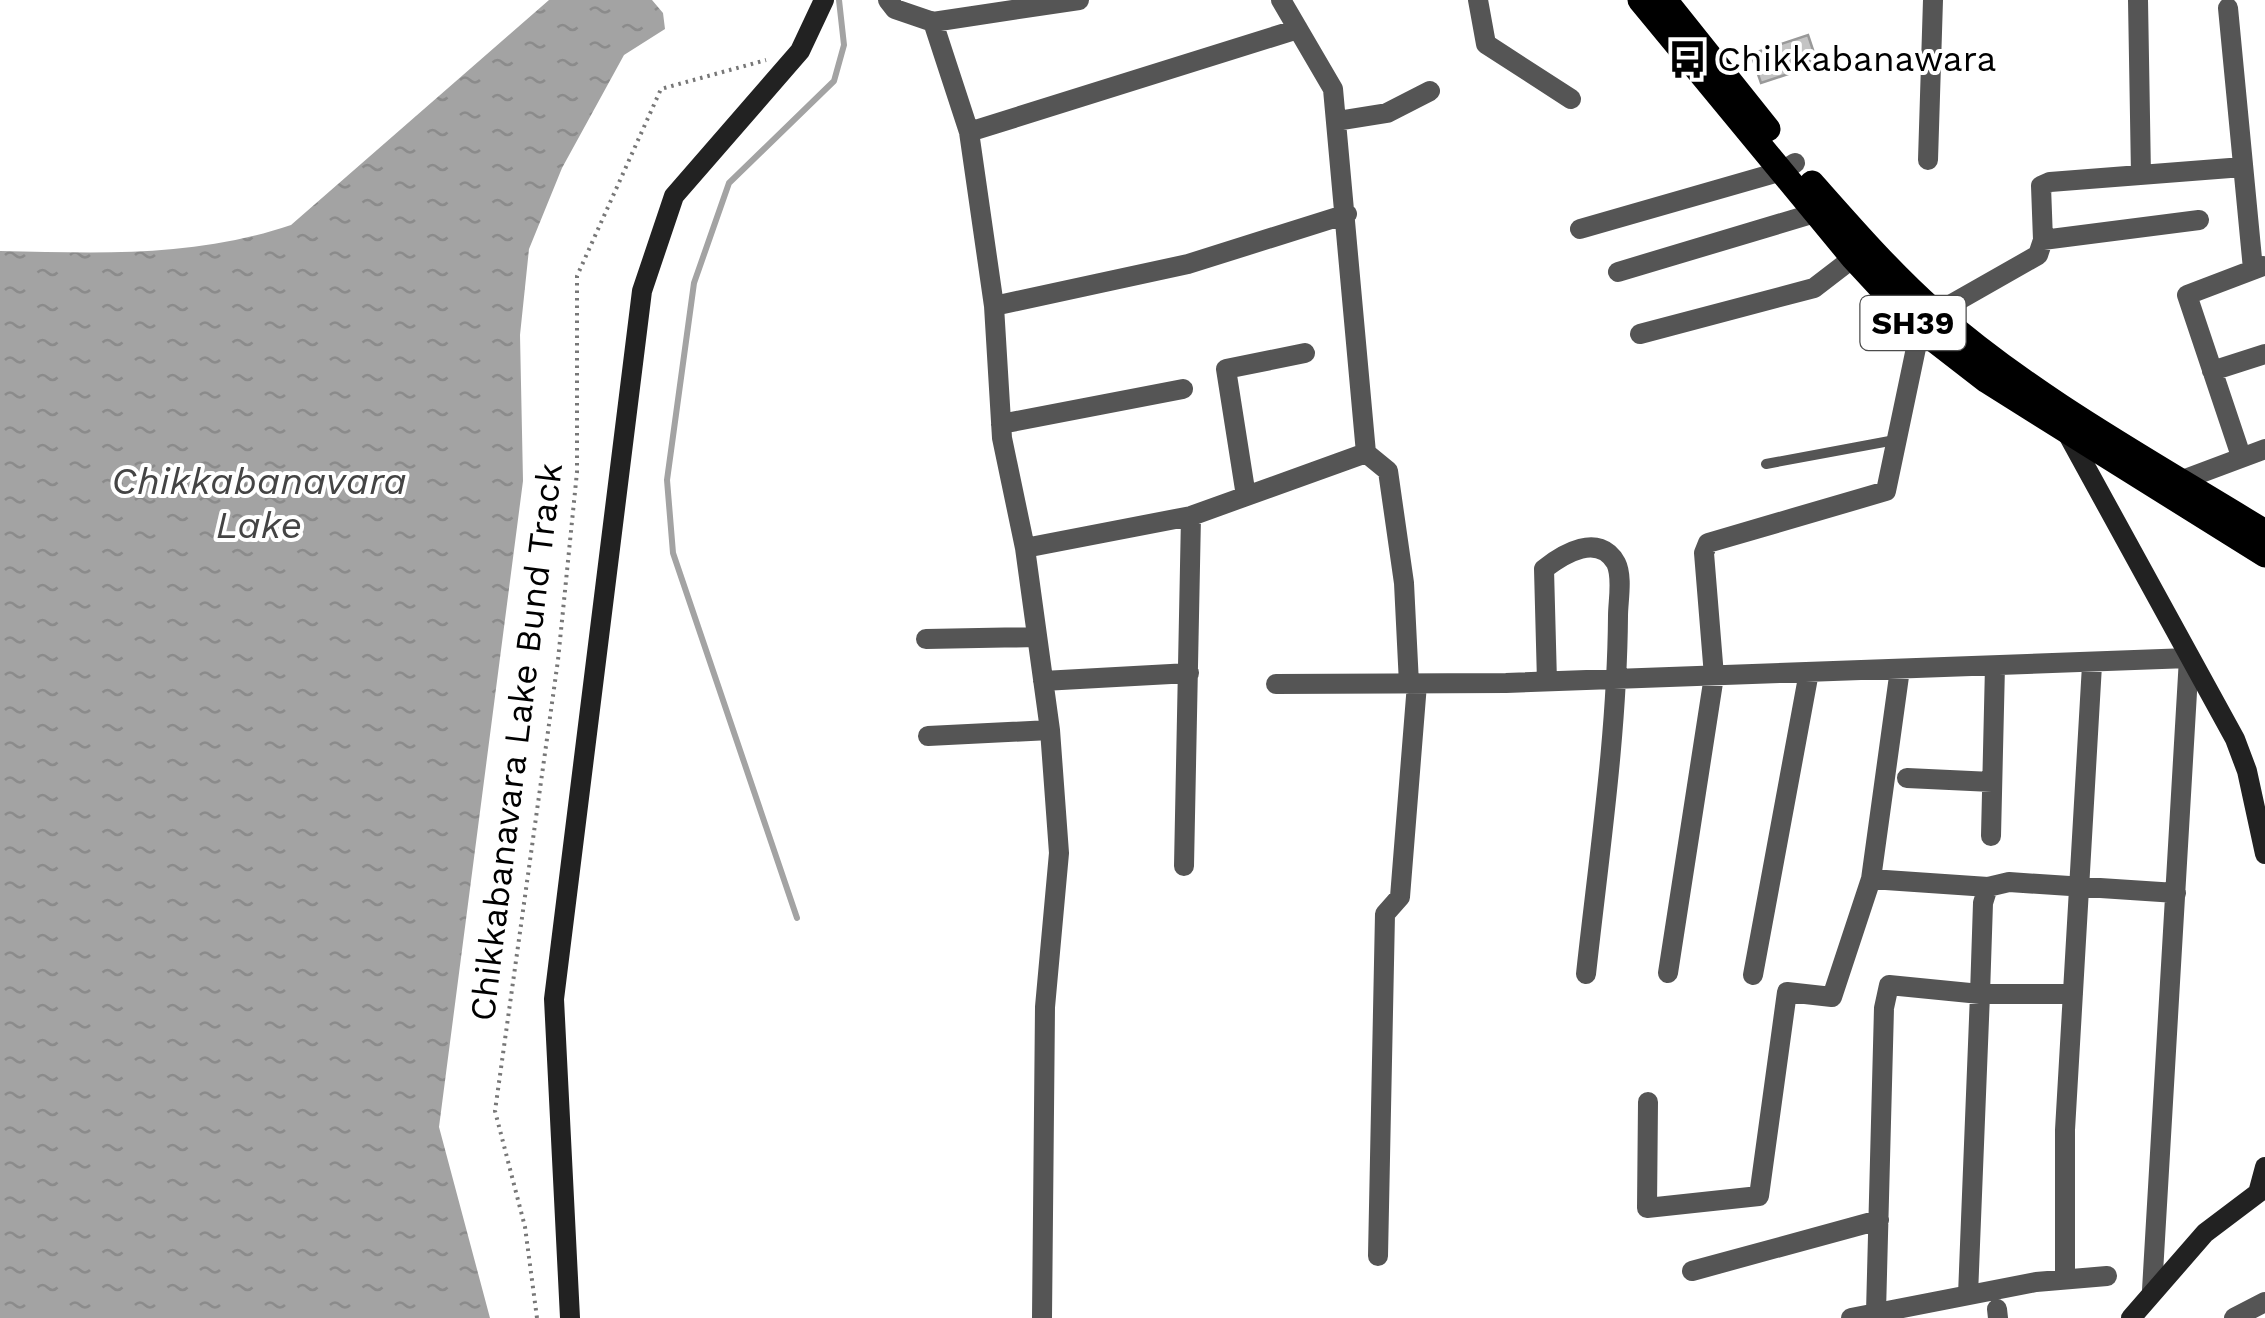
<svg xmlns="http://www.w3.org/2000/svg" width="2265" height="1318" font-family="'Work Sans',sans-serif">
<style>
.water{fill:url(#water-ripples)}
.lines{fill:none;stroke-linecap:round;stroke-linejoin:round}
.stream{stroke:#a3a3a3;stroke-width:6}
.building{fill:#c4c4c4;stroke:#999;stroke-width:2.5}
.path{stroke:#777;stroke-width:4;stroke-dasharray:2.5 5;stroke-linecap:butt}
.lane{stroke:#555;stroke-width:10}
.street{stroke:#555;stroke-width:20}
.secondary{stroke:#222;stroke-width:20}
.primary{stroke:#000;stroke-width:25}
.labels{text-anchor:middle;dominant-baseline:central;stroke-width:8;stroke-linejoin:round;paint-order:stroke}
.shield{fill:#fff;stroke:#4c4c4c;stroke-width:2.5}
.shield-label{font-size:32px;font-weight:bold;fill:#000}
.poi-label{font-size:35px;fill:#000;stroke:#fff;text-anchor:start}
.street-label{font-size:35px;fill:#000;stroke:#fff}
.water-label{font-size:38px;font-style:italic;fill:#444;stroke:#fff}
</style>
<defs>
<pattern id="water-ripples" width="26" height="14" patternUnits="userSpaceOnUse" patternTransform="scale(2.5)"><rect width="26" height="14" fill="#a3a3a3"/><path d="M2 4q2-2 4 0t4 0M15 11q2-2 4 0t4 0" fill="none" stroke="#8b8b8b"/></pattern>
</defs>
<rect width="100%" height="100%" fill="#fff"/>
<path class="water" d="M549 0H652L663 13 665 29 624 55 562 168 529 249 520 335 523 481 439 1127 490 1318H0V251C100 253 194 258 291 225Z"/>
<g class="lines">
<path class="stream" d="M797 918 673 553 667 480 694 283 729 183 834 81 844 45 839 0"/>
</g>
<path class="building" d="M1808 35 1816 59 1810 61 1812 66 1761 83 1751 54Z"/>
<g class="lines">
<path class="path" d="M537 1318 525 1227 495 1111 558 660 577 472V276L661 89 766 60"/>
<path class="lane" d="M1766 464 1895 440"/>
<path class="street" d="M888 0 895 9 933 22
M1478 0 1486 44 1571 99
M2138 0 2141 175
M2228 8 2253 269
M1337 121 1387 113 1430 91
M969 132 1298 29
M1928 160 1933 0
M1580 229 1782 171 1795 163
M2043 240 2041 186 2050 182 2243 167
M1618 272 1815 213
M994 306 1188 264 1347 214
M1936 313 2038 255 2043 240 2199 220
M1640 334 1814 288 1853 258
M2212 371 2265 354
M1001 424 1183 389
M1366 453 1388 471 1404 583 1409 684
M2241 456 2187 295 2263 266
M2169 485 2265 449
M1246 496 1226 369 1305 353
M1025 548 1191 516 1366 453 1333 89 1281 0
M926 639 1037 637
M1900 669 1871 879 1988 887
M1043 681 1189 673
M1547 682 1544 569C1563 554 1599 532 1616 563 1623 577 1618 601 1618 616 1617 736 1599 855 1586 974
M1276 684 1506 683 2189 658 2152 1290
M928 736 1050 730
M1907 778 1992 782
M1991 836 1995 666
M1184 866 1191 516
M1668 973 1714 676 1704 553 1708 543 1886 491 1920 329
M1753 975 1809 672
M2073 994H1980L1983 903 1988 887 2009 882 2176 893
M1648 1102 1647 1208 1759 1196 1787 992 1832 997 1871 879
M1378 1256 1385 914 1400 897 1417 684
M1692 1271 1879 1220
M2065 1279V1130L2092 665
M1997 1309 1998 1318
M1876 1312 1884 1008 1889 985 1980 994 1968 1295
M1042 1318 1045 1007 1059 853 1050 730 1025 548 1002 438 994 306 969 132 933 22 1079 0
M1851 1318 2036 1282 2107 1276
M2234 1318 2265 1302"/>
<path class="secondary" d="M2070 429 2067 433 2235 739 2247 771 2265 854
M570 1318 554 999 642 291 674 196 800 51 824 0
M2131 1318 2205 1233 2258 1193 2265 1167"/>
<path class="primary" d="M1640 0 1853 258 1916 326 1987 381 2265 555
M1665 0 1768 129
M1812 183C1851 227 1890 272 1934 311 2033 398 2153 463 2265 532"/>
</g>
<defs>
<symbol id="bus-bare" viewBox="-9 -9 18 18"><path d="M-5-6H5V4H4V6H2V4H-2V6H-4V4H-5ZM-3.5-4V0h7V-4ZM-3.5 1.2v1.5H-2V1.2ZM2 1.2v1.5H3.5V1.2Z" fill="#000" stroke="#fff" stroke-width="2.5" paint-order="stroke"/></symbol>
</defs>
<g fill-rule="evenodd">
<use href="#bus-bare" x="1660" y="32" width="55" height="55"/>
</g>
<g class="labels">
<rect class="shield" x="1860.5" y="296" width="105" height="54" rx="8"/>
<g class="shield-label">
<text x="1913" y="323">SH39</text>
</g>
<g class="poi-label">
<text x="1717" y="59">Chikkabanawara</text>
</g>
<g class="street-label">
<text transform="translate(516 742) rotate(-83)">Chikkabanavara Lake Bund Track</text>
</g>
<g class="water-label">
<text x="259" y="481">Chikkabanavara<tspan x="259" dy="44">Lake</tspan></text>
</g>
</g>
</svg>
